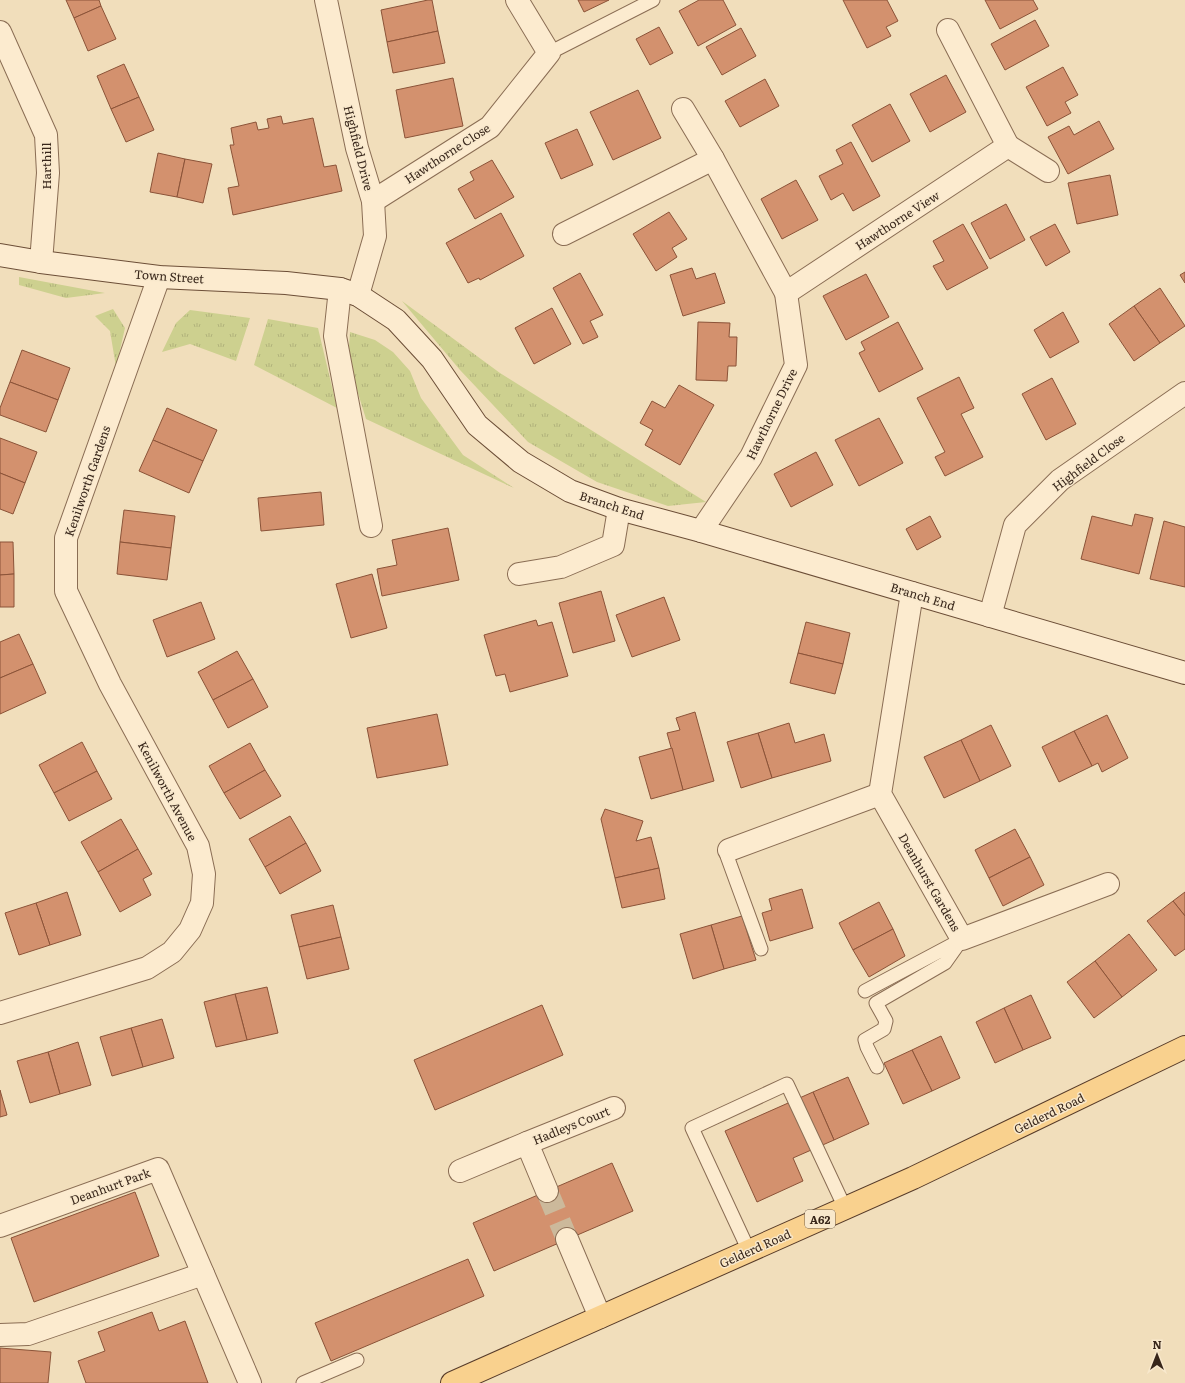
<svg xmlns="http://www.w3.org/2000/svg" width="1185" height="1383" font-family="Literata,serif">
  <defs>
    <pattern id="grass-tufts" width="24" height="20" patternUnits="userSpaceOnUse"><rect width="24" height="20" fill="#cdd08f"/><path d="M3 7l-1-3M5 7V3M7 7l1-3M15 17l-1-3M17 17v-4M19 17l1-3" fill="none" stroke="#b1b27b"/></pattern>
  </defs>
  <rect width="100%" height="100%" fill="#f1debb"/>
  <g fill="url(#grass-tufts)">
    <path d="M 19,277 L 105,293 L 66,298 L 19,285 Z"/>
    <path d="M 402,301 L 500,373 L 706,502 L 668,506 L 597,482 L 528,442 L 460,370 Z"/>
    <path d="M 113,309 L 125,328 L 116,367 L 110,331 L 95,316 Z"/>
    <path d="M 190,310 L 250,318 L 236,361 L 190,344 L 162,352 L 176,323 Z"/>
    <path d="M 268,319 L 318,328 L 337,408 L 254,365 Z"/>
    <path d="M 350,332 L 375,340 L 393,352 L 410,371 L 421,398 L 463,455 L 514,488 L 366,419 L 348,361 Z"/>
  </g>
  <g fill="#d3916e" stroke="#8b5338">
    <path d="M 66,0 L 99,0 L 101,6 L 74,18 Z"/>
    <path d="M 428,0 L 432,0 L 438,31 L 387,42 L 381,10 Z"/>
    <path d="M 578,0 L 609,0 L 584,12 Z"/>
    <path d="M 699,0 L 723,0 L 736,25 L 698,46 L 679,11 Z"/>
    <path d="M 843,0 L 887,0 L 898,21 L 886,27 L 891,36 L 867,48 Z"/>
    <path d="M 985,0 L 1033,0 L 1038,9 L 1000,29 Z"/>
    <path d="M 101,6 L 116,39 L 88,51 L 74,18 Z"/>
    <path d="M 1035,20 L 1049,46 L 1005,70 L 991,44 Z"/>
    <path d="M 659,27 L 673,53 L 650,65 L 636,39 Z"/>
    <path d="M 741,28 L 756,56 L 722,75 L 706,47 Z"/>
    <path d="M 438,31 L 445,63 L 393,73 L 387,42 Z"/>
    <path d="M 124,64 L 139,97 L 111,109 L 97,76 Z"/>
    <path d="M 1063,67 L 1078,95 L 1065,102 L 1071,113 L 1047,126 L 1026,87 Z"/>
    <path d="M 946,75 L 966,112 L 930,132 L 910,94 Z"/>
    <path d="M 453,78 L 463,126 L 405,138 L 396,90 Z"/>
    <path d="M 765,79 L 779,106 L 740,127 L 725,101 Z"/>
    <path d="M 638,90 L 661,138 L 613,160 L 590,112 Z"/>
    <path d="M 139,97 L 154,130 L 126,142 L 111,109 Z"/>
    <path d="M 890,104 L 910,141 L 872,162 L 852,125 Z"/>
    <path d="M 281,116 L 283,124 L 313,118 L 324,167 L 336,165 L 342,191 L 233,215 L 228,188 L 239,186 L 230,145 L 234,145 L 231,128 L 256,122 L 258,130 L 269,128 L 267,119 Z"/>
    <path d="M 1099,121 L 1114,149 L 1068,174 L 1048,137 L 1069,126 L 1074,135 Z"/>
    <path d="M 577,129 L 593,165 L 561,179 L 545,143 Z"/>
    <path d="M 851,142 L 880,196 L 853,211 L 843,193 L 831,200 L 819,176 L 843,164 L 836,150 Z"/>
    <path d="M 158,153 L 185,159 L 177,197 L 150,192 Z"/>
    <path d="M 185,159 L 212,164 L 203,203 L 177,197 Z"/>
    <path d="M 492,160 L 514,197 L 475,219 L 458,189 L 474,180 L 470,172 Z"/>
    <path d="M 1110,175 L 1118,215 L 1077,224 L 1068,183 Z"/>
    <path d="M 796,180 L 818,220 L 782,239 L 761,199 Z"/>
    <path d="M 1006,204 L 1025,240 L 990,259 L 971,223 Z"/>
    <path d="M 669,212 L 687,239 L 672,248 L 677,257 L 656,271 L 633,234 Z"/>
    <path d="M 501,213 L 524,256 L 480,280 L 479,278 L 468,283 L 446,243 Z"/>
    <path d="M 963,224 L 988,268 L 947,290 L 933,266 L 944,261 L 933,241 Z"/>
    <path d="M 1055,224 L 1070,252 L 1046,266 L 1030,237 Z"/>
    <path d="M 692,268 L 696,279 L 715,273 L 725,303 L 683,316 L 670,275 Z"/>
    <path d="M 1185,272 L 1185,283 L 1180,275 Z"/>
    <path d="M 580,273 L 603,315 L 590,321 L 598,337 L 583,344 L 553,288 Z"/>
    <path d="M 866,274 L 889,317 L 846,340 L 823,296 Z"/>
    <path d="M 1160,288 L 1185,326 L 1160,343 L 1134,306 Z"/>
    <path d="M 1134,306 L 1160,343 L 1134,361 L 1109,324 Z"/>
    <path d="M 552,308 L 571,344 L 534,364 L 515,328 Z"/>
    <path d="M 1063,312 L 1079,342 L 1050,358 L 1034,330 Z"/>
    <path d="M 698,322 L 730,323 L 729,337 L 737,337 L 736,366 L 728,366 L 727,381 L 696,380 Z"/>
    <path d="M 898,322 L 923,369 L 879,392 L 859,353 L 865,350 L 861,342 Z"/>
    <path d="M 22,350 L 70,368 L 58,400 L 10,382 Z"/>
    <path d="M 959,377 L 974,408 L 961,414 L 983,457 L 945,476 L 935,457 L 945,452 L 917,398 Z"/>
    <path d="M 1052,378 L 1076,424 L 1046,440 L 1022,394 Z"/>
    <path d="M 10,382 L 58,400 L 46,432 L 0,415 L 0,408 Z"/>
    <path d="M 679,385 L 714,405 L 680,465 L 645,445 L 653,430 L 640,423 L 652,401 L 665,408 Z"/>
    <path d="M 167,408 L 217,430 L 203,461 L 153,440 Z"/>
    <path d="M 879,418 L 903,463 L 859,486 L 835,440 Z"/>
    <path d="M 0,438 L 37,452 L 25,483 L 0,473 Z"/>
    <path d="M 153,440 L 203,461 L 189,493 L 139,471 Z"/>
    <path d="M 816,452 L 833,485 L 791,507 L 774,474 Z"/>
    <path d="M 0,473 L 25,483 L 13,514 L 0,509 Z"/>
    <path d="M 321,492 L 324,525 L 261,531 L 258,498 Z"/>
    <path d="M 124,510 L 175,516 L 171,548 L 120,542 Z"/>
    <path d="M 1135,514 L 1153,518 L 1139,574 L 1081,559 L 1092,516 L 1132,526 Z"/>
    <path d="M 930,516 L 941,537 L 917,550 L 906,529 Z"/>
    <path d="M 1164,521 L 1185,527 L 1185,587 L 1150,579 Z"/>
    <path d="M 448,528 L 459,580 L 382,596 L 377,569 L 397,565 L 392,540 Z"/>
    <path d="M 0,542 L 13,542 L 14,574 L 0,575 Z"/>
    <path d="M 120,542 L 171,548 L 167,580 L 117,574 Z"/>
    <path d="M 14,574 L 14,607 L 0,607 L 0,575 Z"/>
    <path d="M 372,574 L 387,628 L 351,638 L 336,584 Z"/>
    <path d="M 601,591 L 615,641 L 573,653 L 559,603 Z"/>
    <path d="M 664,597 L 680,640 L 632,657 L 616,615 Z"/>
    <path d="M 201,602 L 215,639 L 167,657 L 153,620 Z"/>
    <path d="M 536,620 L 538,626 L 552,622 L 568,676 L 510,692 L 505,674 L 496,676 L 484,635 Z"/>
    <path d="M 806,622 L 850,633 L 843,664 L 798,653 Z"/>
    <path d="M 19,634 L 33,664 L 0,678 L 0,642 Z"/>
    <path d="M 237,651 L 253,679 L 213,700 L 198,672 Z"/>
    <path d="M 798,653 L 843,664 L 835,694 L 790,683 Z"/>
    <path d="M 33,664 L 46,693 L 0,714 L 0,678 Z"/>
    <path d="M 253,679 L 268,707 L 228,728 L 213,700 Z"/>
    <path d="M 695,712 L 714,781 L 683,790 L 667,733 L 680,730 L 676,718 Z"/>
    <path d="M 437,714 L 448,765 L 377,778 L 367,728 Z"/>
    <path d="M 1107,715 L 1128,758 L 1102,772 L 1098,763 L 1092,766 L 1074,731 Z"/>
    <path d="M 789,723 L 795,743 L 824,734 L 831,761 L 772,778 L 758,733 Z"/>
    <path d="M 991,725 L 1011,766 L 980,781 L 961,740 Z"/>
    <path d="M 1074,731 L 1092,766 L 1059,782 L 1042,747 Z"/>
    <path d="M 758,733 L 772,778 L 741,788 L 727,742 Z"/>
    <path d="M 961,740 L 980,781 L 944,798 L 924,757 Z"/>
    <path d="M 82,742 L 97,771 L 54,793 L 39,765 Z"/>
    <path d="M 250,743 L 265,770 L 224,793 L 209,766 Z"/>
    <path d="M 672,748 L 683,790 L 651,799 L 639,757 Z"/>
    <path d="M 265,770 L 281,796 L 240,819 L 224,793 Z"/>
    <path d="M 97,771 L 112,799 L 69,821 L 54,793 Z"/>
    <path d="M 605,809 L 643,821 L 636,841 L 651,837 L 659,868 L 615,878 L 601,819 Z"/>
    <path d="M 290,816 L 306,843 L 265,867 L 249,839 Z"/>
    <path d="M 121,819 L 138,849 L 98,872 L 81,842 Z"/>
    <path d="M 1015,829 L 1030,857 L 989,878 L 975,850 Z"/>
    <path d="M 306,843 L 321,871 L 280,894 L 265,867 Z"/>
    <path d="M 138,849 L 152,874 L 143,879 L 151,895 L 120,912 L 98,872 Z"/>
    <path d="M 1030,857 L 1044,885 L 1003,906 L 989,878 Z"/>
    <path d="M 659,868 L 665,899 L 622,908 L 615,878 Z"/>
    <path d="M 802,889 L 813,928 L 770,941 L 762,913 L 772,910 L 769,899 Z"/>
    <path d="M 67,892 L 81,935 L 50,945 L 36,903 Z"/>
    <path d="M 1185,892 L 1185,916 L 1173,901 Z"/>
    <path d="M 1173,901 L 1185,916 L 1185,949 L 1175,956 L 1147,921 Z"/>
    <path d="M 879,902 L 893,929 L 853,950 L 839,923 Z"/>
    <path d="M 36,903 L 50,945 L 19,955 L 5,913 Z"/>
    <path d="M 333,905 L 341,937 L 299,947 L 291,915 Z"/>
    <path d="M 742,916 L 756,960 L 724,969 L 711,925 Z"/>
    <path d="M 711,925 L 724,969 L 693,979 L 680,934 Z"/>
    <path d="M 893,929 L 905,956 L 869,977 L 853,950 Z"/>
    <path d="M 1129,934 L 1157,970 L 1122,997 L 1095,961 Z"/>
    <path d="M 341,937 L 349,969 L 307,979 L 299,947 Z"/>
    <path d="M 1095,961 L 1122,997 L 1094,1018 L 1067,982 Z"/>
    <path d="M 267,987 L 278,1033 L 247,1040 L 235,994 Z"/>
    <path d="M 235,994 L 247,1040 L 216,1047 L 204,1002 Z"/>
    <path d="M 1031,995 L 1051,1038 L 1023,1050 L 1004,1008 Z"/>
    <path d="M 542,1005 L 563,1055 L 435,1110 L 414,1060 Z"/>
    <path d="M 1004,1008 L 1023,1050 L 995,1063 L 976,1022 Z"/>
    <path d="M 162,1019 L 174,1058 L 143,1067 L 131,1028 Z"/>
    <path d="M 131,1028 L 143,1067 L 112,1076 L 100,1037 Z"/>
    <path d="M 941,1036 L 960,1078 L 932,1091 L 912,1050 Z"/>
    <path d="M 78,1042 L 91,1085 L 60,1094 L 48,1052 Z"/>
    <path d="M 912,1050 L 932,1091 L 903,1104 L 884,1063 Z"/>
    <path d="M 48,1052 L 60,1094 L 30,1103 L 17,1061 Z"/>
    <path d="M 848,1077 L 869,1124 L 834,1140 L 813,1092 Z"/>
    <path d="M 0,1090 L 7,1115 L 0,1117 Z"/>
    <path d="M 813,1092 L 834,1140 L 793,1158 L 803,1181 L 757,1202 L 725,1131 Z"/>
    <path d="M 612,1163 L 633,1211 L 494,1271 L 473,1223 Z"/>
    <path d="M 135,1192 L 159,1256 L 34,1302 L 11,1238 Z"/>
    <path d="M 468,1259 L 484,1296 L 331,1361 L 315,1323 Z"/>
    <path d="M 152,1312 L 159,1331 L 185,1321 L 208,1383 L 86,1383 L 78,1361 L 105,1351 L 98,1332 Z"/>
    <path d="M 0,1348 L 51,1352 L 48,1383 L 0,1383 Z"/>
  </g>
  <g fill="none" stroke-linecap="round" stroke-linejoin="round">
    <path stroke="#ccb99b" stroke-width="22" stroke-dasharray="22 11" stroke-linecap="butt" d="M 547,1191 L 567,1239"/>
    <defs>
      <g id="lane">
        <path d="M 549,53 L 653,0"/>
        <path d="M 729,850 L 727,856 L 761,949"/>
        <path d="M 865,991 L 959,941"/>
        <path d="M 877,1067 L 867,1047 L 865,1040 L 884,1029 L 886,1021 L 876,1003 L 945,963 L 962,939"/>
        <path d="M 749,1251 L 692,1128 L 787,1084 L 845,1208"/>
        <path d="M 303,1383 L 357,1360"/>
      </g>
      <g id="street">
        <path d="M 326,0 L 357,148 L 373,201 L 375,236 L 358,295"/>
        <path d="M 0,32 L 46,135 L 48,173 L 41,262"/>
        <path d="M 683,109 L 713,159 L 786,293 L 796,365 L 751,457 L 701,531"/>
        <path d="M 1008,146 L 1048,171"/>
        <path d="M 373,201 L 490,127 L 549,53 L 517,0"/>
        <path d="M 564,234 L 713,159"/>
        <path d="M 340,289 L 335,336 L 371,526"/>
        <path d="M 786,293 L 1008,146 L 948,30"/>
        <path d="M 519,574 L 561,567 L 613,545 L 619,509"/>
        <path d="M 912,593 L 880,794 L 962,939 L 1108,884"/>
        <path d="M 990,616 L 1015,525 L 1060,480 L 1185,393"/>
        <path d="M 729,850 L 880,794"/>
        <path d="M 0,1013 L 147,968 L 172,952 L 190,930 L 202,903 L 204,874 L 198,846 L 110,684 L 66,591 L 66,538 L 159,277"/>
        <path d="M 460,1171 L 527,1143"/>
        <path d="M 547,1191 L 527,1143 L 614,1108"/>
        <path d="M 0,1226 L 158,1169 L 250,1383"/>
        <path d="M 567,1239 L 600,1317"/>
        <path d="M 0,1335 L 28,1334 L 203,1274"/>
      </g>
      <path id="secondary" d="M 0,255 L 41,262 L 159,277 L 286,283 L 340,289 L 358,295 L 396,320 L 432,359 L 477,425 L 521,462 L 570,491 L 619,509 L 701,531 L 1185,673"/>
      <path id="primary" d="M 452,1383 L 913,1178 L 1185,1047"/>
    </defs>
    <use href="#lane" stroke="#8a6d54" stroke-width="15"/>
    <use href="#street" stroke="#8a6d54" stroke-width="24"/>
    <use href="#secondary" stroke="#6c4e37" stroke-width="24"/>
    <use href="#primary" stroke="#573b29" stroke-width="24"/>
    <use href="#lane" stroke="#fcebcf" stroke-width="13"/>
    <use href="#street" stroke="#fcebcf" stroke-width="22"/>
    <use href="#secondary" stroke="#fcebcf" stroke-width="22"/>
    <use href="#primary" stroke="#f9d18e" stroke-width="22"/>
  </g>
  <g text-anchor="middle" dominant-baseline="central" stroke-width="3" stroke-linejoin="round" paint-order="stroke">
    <rect fill="#f8e8cc" stroke="#72604f" stroke-width="1" x="805" y="1210" width="30" height="18" rx="3"/>
    <g font-size="11" font-weight="bold" fill="#38261a">
      <text x="820" y="1219">A62</text>
    </g>
    <g font-size="12" fill="#38261a" stroke="#f8e8cc">
      <text transform="translate(359 148) rotate(76)">Highfield Drive</text>
      <text transform="translate(447 153) rotate(-33)">Hawthorne Close</text>
      <text transform="translate(46 166) rotate(-90)">Harthill</text>
      <text transform="translate(897 220) rotate(-33)">Hawthorne View</text>
      <text transform="translate(169 276) rotate(4)">Town Street</text>
      <text transform="translate(771 414) rotate(-64)">Hawthorne Drive</text>
      <text transform="translate(1088 462) rotate(-37)">Highfield Close</text>
      <text transform="translate(87 481) rotate(-71)">Kenilworth Gardens</text>
      <text transform="translate(612 505) rotate(18)">Branch End</text>
      <text transform="translate(923 596) rotate(17)">Branch End</text>
      <text transform="translate(168 791) rotate(62)">Kenilworth Avenue</text>
      <text transform="translate(930 882) rotate(60)">Deanhurst Gardens</text>
      <text transform="translate(1049 1113) rotate(-26)">Gelderd Road</text>
      <text transform="translate(571 1125) rotate(-22)">Hadleys Court</text>
      <text transform="translate(110 1186) rotate(-20)">Deanhurt Park</text>
      <text transform="translate(755 1248) rotate(-24)">Gelderd Road</text>
    </g>
  </g>
  <g transform="translate(1157 1355)" stroke="#f8e8cc" stroke-width="3" paint-order="stroke">
  <path d="M0-3L7 15L0 10L-7 15Z" fill="#38261a"/>
  <text y="-6" font-size="11" font-weight="bold" text-anchor="middle" fill="#38261a">N</text>
  </g>
</svg>
